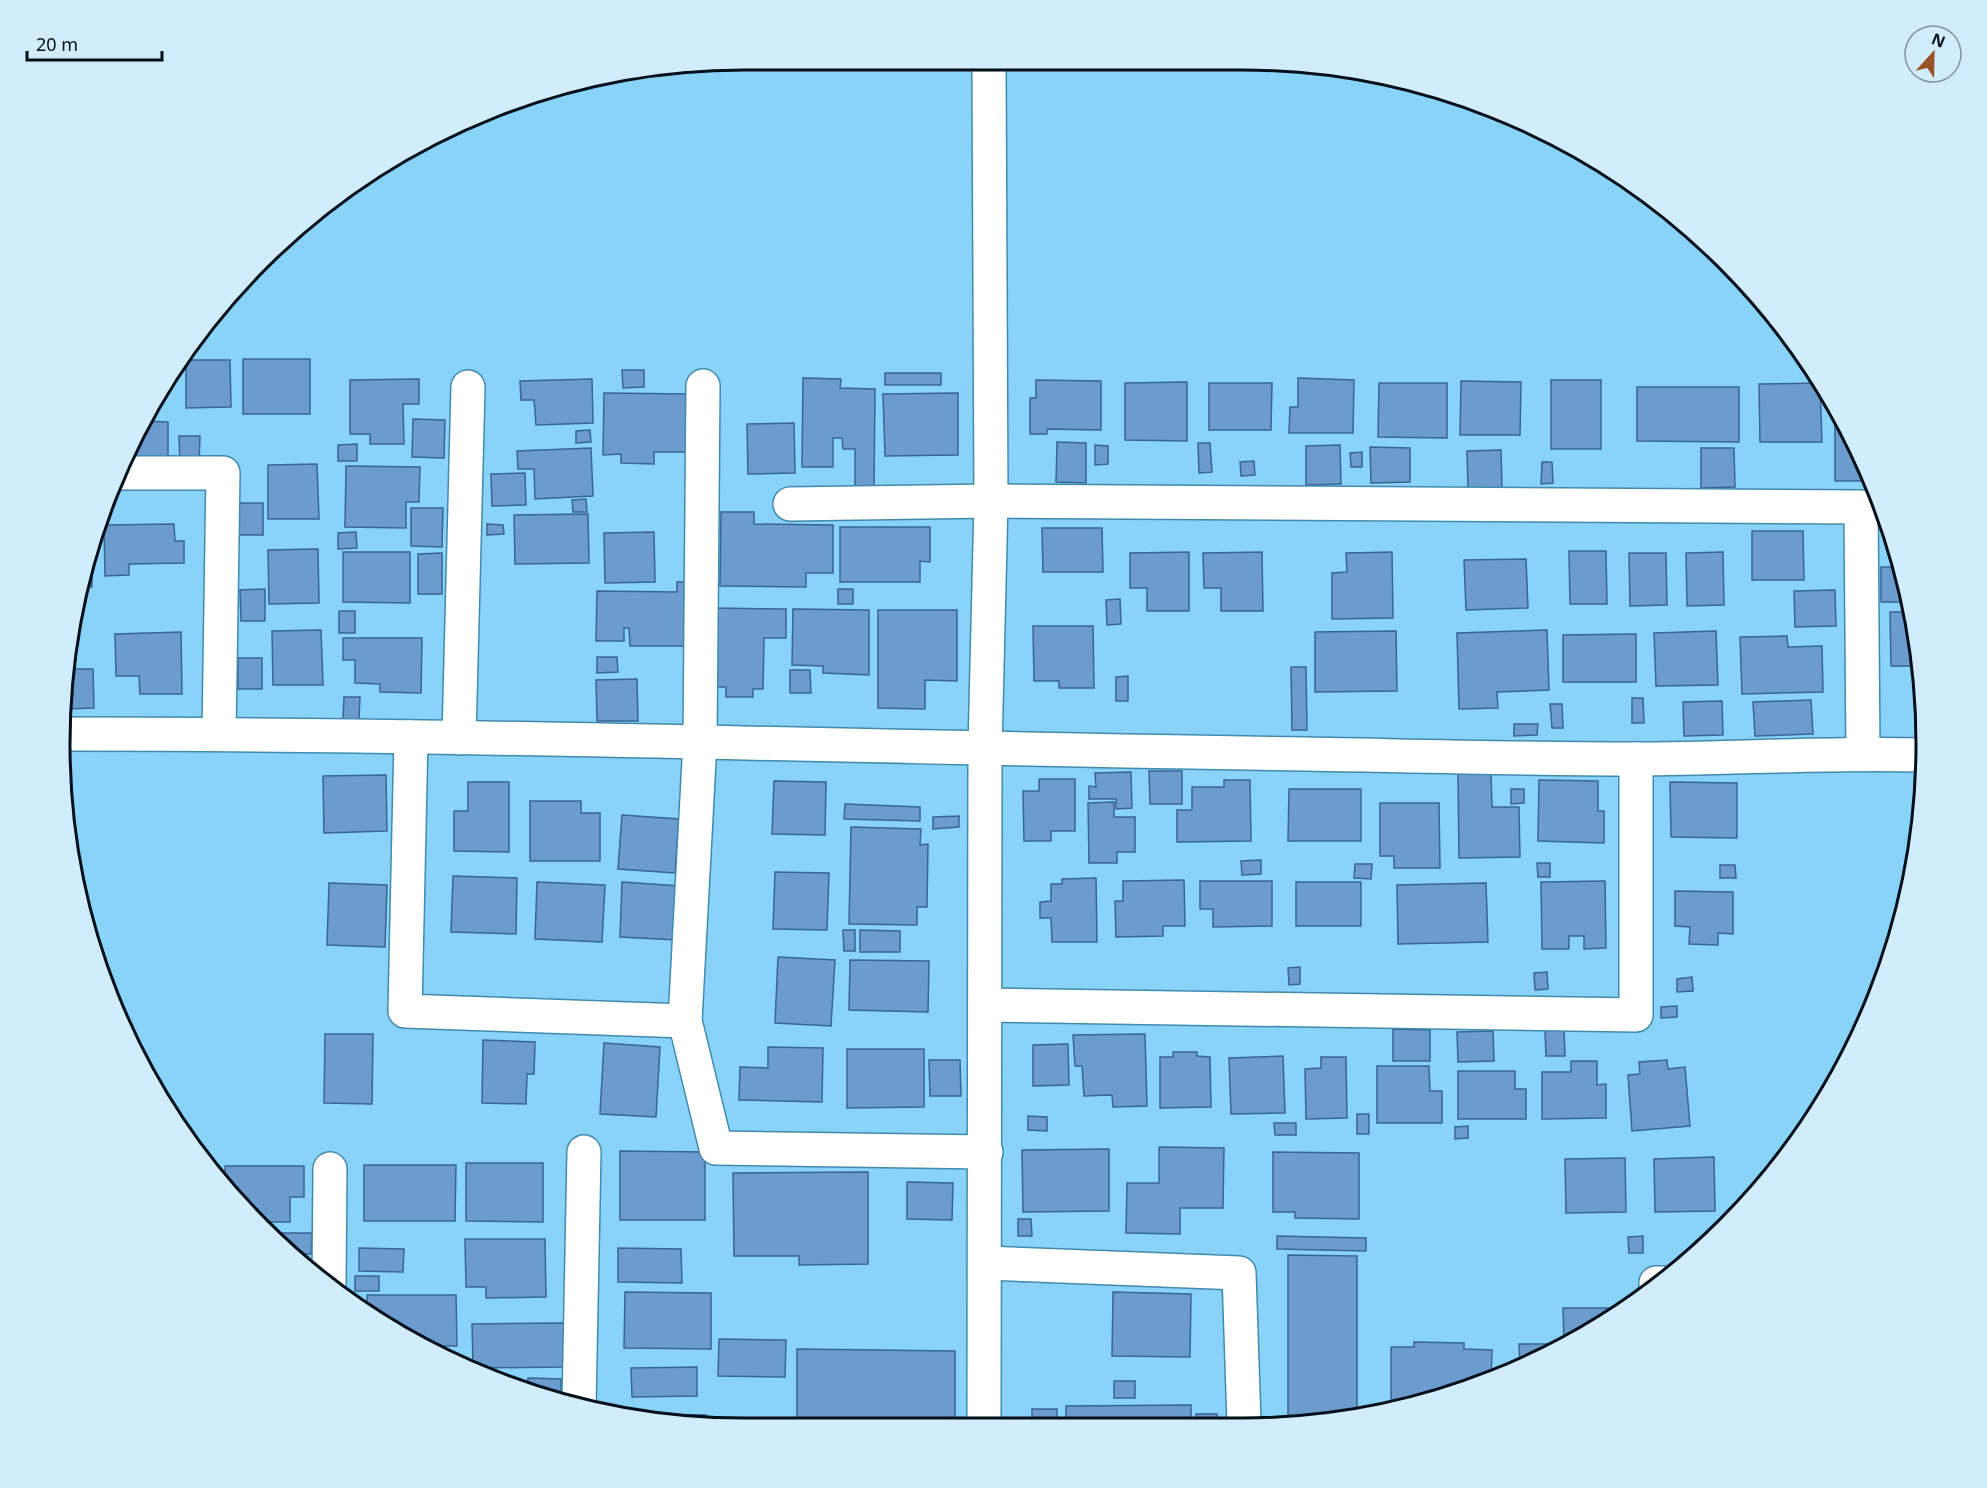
<svg xmlns="http://www.w3.org/2000/svg" width="1987" height="1488" font-family="'Noto Sans',sans-serif">
  <rect width="100%" height="100%" fill="#89d3f8"/>
  <g fill="#6c9bcd" stroke="#386594" stroke-width="1.5">
    <rect x="243" y="359" width="67" height="55"/>
    <path d="M 186,360 L 230,360 L 231,407 L 186,408 Z"/>
    <path d="M 622,370 L 644,370 L 644,387 L 623,388 Z"/>
    <rect x="885" y="373" width="56" height="12"/>
    <path d="M 803,378 L 841,379 L 840,388 L 875,389 L 874,491 L 855,491 L 855,449 L 843,449 L 842,438 L 833,438 L 833,467 L 802,467 Z"/>
    <path d="M 1298,378 L 1354,380 L 1353,433 L 1289,433 L 1290,407 L 1298,407 Z"/>
    <path d="M 419,379 L 419,404 L 403,404 L 404,444 L 370,444 L 370,434 L 350,434 L 350,380 Z"/>
    <path d="M 592,379 L 593,423 L 536,425 L 534,400 L 521,400 L 520,381 Z"/>
    <path d="M 1036,380 L 1101,381 L 1101,430 L 1047,429 L 1047,434 L 1030,434 L 1030,398 L 1036,398 Z"/>
    <rect x="1551" y="380" width="50" height="69"/>
    <path d="M 1461,381 L 1521,382 L 1520,435 L 1460,435 Z"/>
    <path d="M 1187,382 L 1187,441 L 1125,440 L 1125,383 Z"/>
    <path d="M 1209,383 L 1272,383 L 1271,430 L 1209,430 Z"/>
    <path d="M 1379,383 L 1447,383 L 1447,438 L 1378,437 Z"/>
    <path d="M 1820,383 L 1822,442 L 1760,442 L 1759,384 Z"/>
    <path d="M 1637,387 L 1739,387 L 1739,442 L 1637,441 Z"/>
    <path d="M 604,393 L 690,394 L 690,452 L 654,452 L 654,464 L 621,463 L 621,454 L 603,455 Z"/>
    <path d="M 958,393 L 958,455 L 885,456 L 883,394 Z"/>
    <path d="M 1840,414 L 1857,442 L 1871,481 L 1835,481 L 1835,415 Z"/>
    <path d="M 413,419 L 445,420 L 444,458 L 412,457 Z"/>
    <path d="M 144,421 L 168,422 L 168,461 L 133,461 L 133,437 Z"/>
    <path d="M 794,423 L 795,473 L 748,474 L 747,424 Z"/>
    <path d="M 590,430 L 591,442 L 576,443 L 576,431 Z"/>
    <path d="M 179,436 L 200,436 L 199,467 L 180,467 Z"/>
    <path d="M 1057,442 L 1086,443 L 1086,483 L 1056,482 Z"/>
    <path d="M 1198,443 L 1210,443 L 1212,472 L 1199,473 Z"/>
    <path d="M 357,444 L 357,461 L 338,461 L 338,445 Z"/>
    <path d="M 1095,445 L 1108,446 L 1108,464 L 1095,465 Z"/>
    <path d="M 1340,445 L 1341,484 L 1306,485 L 1306,446 Z"/>
    <path d="M 1370,447 L 1410,448 L 1410,482 L 1371,483 Z"/>
    <path d="M 591,448 L 593,496 L 535,499 L 534,469 L 518,469 L 517,451 Z"/>
    <path d="M 1701,448 L 1734,448 L 1735,487 L 1701,488 Z"/>
    <path d="M 1501,450 L 1502,488 L 1468,489 L 1467,451 Z"/>
    <path d="M 1362,452 L 1362,467 L 1351,467 L 1350,453 Z"/>
    <path d="M 1254,461 L 1255,475 L 1241,476 L 1240,462 Z"/>
    <path d="M 1542,462 L 1552,462 L 1553,483 L 1541,484 Z"/>
    <path d="M 317,464 L 319,519 L 268,519 L 268,465 Z"/>
    <path d="M 346,466 L 420,467 L 419,502 L 406,502 L 406,528 L 345,527 Z"/>
    <path d="M 525,473 L 526,505 L 492,506 L 491,474 Z"/>
    <path d="M 586,499 L 587,512 L 573,512 L 572,500 Z"/>
    <rect x="239" y="503" width="24" height="32"/>
    <path d="M 411,508 L 443,508 L 442,547 L 411,546 Z"/>
    <path d="M 721,512 L 754,512 L 754,524 L 833,525 L 833,573 L 806,573 L 806,587 L 720,586 Z"/>
    <path d="M 588,514 L 589,563 L 515,564 L 514,515 Z"/>
    <path d="M 174,524 L 175,541 L 184,541 L 184,563 L 129,564 L 129,575 L 105,576 L 104,525 Z"/>
    <path d="M 487,524 L 503,525 L 504,534 L 487,535 Z"/>
    <path d="M 840,527 L 930,527 L 930,562 L 920,561 L 920,582 L 840,582 Z"/>
    <path d="M 1042,528 L 1102,528 L 1103,572 L 1043,572 Z"/>
    <path d="M 1752,531 L 1803,531 L 1804,580 L 1752,580 Z"/>
    <path d="M 356,532 L 357,548 L 338,549 L 338,533 Z"/>
    <path d="M 654,532 L 655,582 L 605,583 L 604,533 Z"/>
    <path d="M 318,549 L 319,603 L 269,604 L 268,550 Z"/>
    <path d="M 1569,551 L 1606,551 L 1607,604 L 1570,604 Z"/>
    <path d="M 343,552 L 410,552 L 410,603 L 343,602 Z"/>
    <path d="M 1189,552 L 1189,611 L 1147,611 L 1147,588 L 1130,588 L 1130,553 Z"/>
    <path d="M 1262,552 L 1263,611 L 1221,611 L 1221,588 L 1204,588 L 1203,553 Z"/>
    <path d="M 1392,552 L 1393,618 L 1332,619 L 1332,573 L 1347,572 L 1346,553 Z"/>
    <path d="M 1723,552 L 1724,605 L 1687,606 L 1686,553 Z"/>
    <path d="M 442,553 L 442,594 L 418,594 L 418,554 Z"/>
    <path d="M 1629,553 L 1666,553 L 1667,605 L 1630,606 Z"/>
    <path d="M 92,556 L 92,587 L 81,587 Z"/>
    <path d="M 1526,559 L 1528,608 L 1466,610 L 1464,560 Z"/>
    <path d="M 1881,567 L 1904,567 L 1910,602 L 1881,602 Z"/>
    <path d="M 677,582 L 691,582 L 691,646 L 630,646 L 629,628 L 624,628 L 624,641 L 596,641 L 597,591 L 677,592 Z"/>
    <path d="M 265,589 L 265,621 L 241,621 L 240,590 Z"/>
    <rect x="838" y="589" width="15" height="15"/>
    <path d="M 1835,590 L 1836,626 L 1795,627 L 1794,591 Z"/>
    <path d="M 1120,599 L 1121,624 L 1107,625 L 1106,600 Z"/>
    <path d="M 714,608 L 786,609 L 786,638 L 764,638 L 763,689 L 753,689 L 753,697 L 726,697 L 726,687 L 714,687 Z"/>
    <path d="M 793,609 L 869,610 L 869,675 L 823,673 L 823,666 L 792,665 Z"/>
    <path d="M 878,610 L 957,610 L 957,681 L 925,680 L 925,709 L 878,708 Z"/>
    <rect x="339" y="611" width="16" height="22"/>
    <path d="M 1890,612 L 1911,612 L 1920,666 L 1891,666 Z"/>
    <path d="M 1033,626 L 1093,626 L 1094,688 L 1059,688 L 1059,681 L 1034,681 Z"/>
    <path d="M 321,630 L 323,685 L 273,685 L 272,631 Z"/>
    <path d="M 1547,630 L 1549,690 L 1497,692 L 1498,708 L 1459,709 L 1457,633 Z"/>
    <path d="M 1396,631 L 1397,691 L 1315,692 L 1315,632 Z"/>
    <path d="M 1716,631 L 1718,685 L 1656,686 L 1654,633 Z"/>
    <path d="M 181,632 L 182,694 L 140,694 L 139,676 L 116,676 L 115,634 Z"/>
    <path d="M 1636,634 L 1636,682 L 1563,682 L 1563,635 Z"/>
    <path d="M 1787,636 L 1788,647 L 1822,646 L 1823,692 L 1742,694 L 1740,637 Z"/>
    <path d="M 343,638 L 422,638 L 421,693 L 380,692 L 380,684 L 355,683 L 355,660 L 343,660 Z"/>
    <path d="M 597,657 L 617,657 L 618,672 L 597,673 Z"/>
    <rect x="238" y="658" width="24" height="31"/>
    <path d="M 1291,667 L 1306,667 L 1307,730 L 1292,730 Z"/>
    <path d="M 69,669 L 93,669 L 94,708 L 67,709 Z"/>
    <path d="M 790,670 L 810,670 L 811,693 L 790,693 Z"/>
    <path d="M 1128,676 L 1128,701 L 1116,701 L 1116,677 Z"/>
    <path d="M 637,679 L 638,721 L 597,721 L 596,680 Z"/>
    <path d="M 344,697 L 360,697 L 359,719 L 343,719 Z"/>
    <path d="M 1632,698 L 1643,698 L 1644,723 L 1632,723 Z"/>
    <path d="M 1811,700 L 1813,734 L 1755,736 L 1753,702 Z"/>
    <path d="M 1722,701 L 1723,735 L 1684,736 L 1683,702 Z"/>
    <path d="M 1550,704 L 1562,704 L 1563,728 L 1552,728 Z"/>
    <path d="M 1514,724 L 1538,724 L 1537,735 L 1514,736 Z"/>
    <path d="M 1149,771 L 1182,771 L 1182,804 L 1150,804 Z"/>
    <path d="M 1131,772 L 1132,808 L 1116,809 L 1116,799 L 1089,799 L 1089,786 L 1096,787 L 1095,773 Z"/>
    <path d="M 1458,773 L 1491,773 L 1492,807 L 1519,807 L 1520,857 L 1459,858 Z"/>
    <path d="M 386,775 L 387,831 L 324,833 L 323,776 Z"/>
    <path d="M 1039,779 L 1075,779 L 1075,831 L 1051,831 L 1051,841 L 1024,841 L 1023,791 L 1039,791 Z"/>
    <path d="M 1224,780 L 1250,780 L 1251,841 L 1177,842 L 1177,810 L 1192,810 L 1192,787 L 1224,787 Z"/>
    <path d="M 1539,780 L 1598,781 L 1598,811 L 1604,811 L 1604,843 L 1538,841 Z"/>
    <path d="M 774,781 L 826,782 L 825,835 L 772,834 Z"/>
    <path d="M 468,782 L 509,782 L 509,852 L 454,851 L 454,811 L 468,811 Z"/>
    <path d="M 1670,782 L 1737,783 L 1737,838 L 1671,837 Z"/>
    <path d="M 1289,789 L 1361,789 L 1361,841 L 1288,841 Z"/>
    <path d="M 1511,789 L 1524,789 L 1524,803 L 1511,804 Z"/>
    <path d="M 530,801 L 581,801 L 581,813 L 600,813 L 600,861 L 530,861 Z"/>
    <path d="M 1114,802 L 1114,817 L 1135,817 L 1135,852 L 1117,852 L 1117,863 L 1089,863 L 1088,803 Z"/>
    <path d="M 1380,803 L 1439,803 L 1440,868 L 1394,868 L 1394,856 L 1380,856 Z"/>
    <path d="M 845,804 L 920,807 L 920,821 L 844,819 Z"/>
    <path d="M 622,815 L 679,819 L 675,873 L 618,869 Z"/>
    <path d="M 959,816 L 959,827 L 933,829 L 933,817 Z"/>
    <path d="M 851,827 L 921,829 L 920,845 L 928,844 L 927,907 L 917,907 L 917,925 L 849,924 Z"/>
    <path d="M 1261,860 L 1261,874 L 1242,875 L 1241,861 Z"/>
    <path d="M 1537,863 L 1550,863 L 1550,877 L 1538,877 Z"/>
    <path d="M 1355,864 L 1372,864 L 1371,879 L 1354,878 Z"/>
    <path d="M 1720,865 L 1735,865 L 1736,878 L 1720,878 Z"/>
    <path d="M 775,872 L 829,873 L 827,930 L 773,929 Z"/>
    <path d="M 453,876 L 517,878 L 516,934 L 451,932 Z"/>
    <path d="M 1096,878 L 1097,942 L 1052,942 L 1051,918 L 1040,918 L 1040,902 L 1051,901 L 1051,884 L 1062,884 L 1062,879 Z"/>
    <path d="M 1184,880 L 1185,926 L 1163,926 L 1163,936 L 1116,937 L 1115,901 L 1123,901 L 1123,881 Z"/>
    <path d="M 1200,881 L 1272,881 L 1272,926 L 1213,927 L 1213,909 L 1200,909 Z"/>
    <path d="M 1605,881 L 1606,948 L 1584,949 L 1584,936 L 1569,936 L 1569,949 L 1542,949 L 1541,882 Z"/>
    <path d="M 537,882 L 605,885 L 602,942 L 535,939 Z"/>
    <path d="M 622,882 L 680,886 L 677,940 L 620,937 Z"/>
    <rect x="1296" y="882" width="65" height="44"/>
    <path d="M 329,883 L 387,885 L 385,947 L 327,945 Z"/>
    <path d="M 1486,883 L 1488,942 L 1398,944 L 1397,885 Z"/>
    <path d="M 1675,891 L 1733,892 L 1733,934 L 1718,933 L 1718,945 L 1689,944 L 1690,927 L 1675,926 Z"/>
    <path d="M 843,930 L 855,930 L 855,951 L 844,951 Z"/>
    <path d="M 860,930 L 900,931 L 900,952 L 860,952 Z"/>
    <path d="M 778,957 L 835,960 L 831,1026 L 775,1023 Z"/>
    <path d="M 850,960 L 929,961 L 928,1012 L 849,1010 Z"/>
    <path d="M 1300,967 L 1300,984 L 1289,985 L 1288,968 Z"/>
    <path d="M 1547,972 L 1548,989 L 1535,990 L 1534,973 Z"/>
    <path d="M 1692,977 L 1693,991 L 1677,992 L 1677,979 Z"/>
    <path d="M 1677,1006 L 1677,1017 L 1661,1018 L 1661,1007 Z"/>
    <path d="M 1393,1029 L 1430,1030 L 1430,1061 L 1393,1061 Z"/>
    <path d="M 1545,1030 L 1564,1030 L 1565,1056 L 1546,1056 Z"/>
    <path d="M 1493,1031 L 1494,1061 L 1458,1062 L 1457,1032 Z"/>
    <path d="M 325,1034 L 373,1034 L 372,1104 L 324,1103 Z"/>
    <path d="M 1145,1034 L 1147,1106 L 1113,1107 L 1112,1095 L 1084,1096 L 1082,1066 L 1075,1066 L 1073,1035 Z"/>
    <path d="M 483,1040 L 535,1042 L 534,1074 L 527,1074 L 526,1104 L 482,1103 Z"/>
    <path d="M 604,1043 L 660,1047 L 656,1117 L 600,1114 Z"/>
    <path d="M 1068,1044 L 1069,1085 L 1033,1086 L 1033,1045 Z"/>
    <path d="M 768,1047 L 823,1048 L 822,1102 L 739,1100 L 740,1067 L 768,1068 Z"/>
    <path d="M 847,1049 L 924,1049 L 924,1107 L 847,1108 Z"/>
    <path d="M 1173,1052 L 1197,1052 L 1197,1056 L 1210,1057 L 1211,1107 L 1160,1108 L 1160,1057 L 1173,1057 Z"/>
    <path d="M 1283,1056 L 1285,1113 L 1231,1114 L 1229,1058 Z"/>
    <path d="M 1321,1057 L 1346,1057 L 1347,1118 L 1306,1119 L 1305,1069 L 1321,1068 Z"/>
    <path d="M 929,1060 L 960,1060 L 961,1096 L 930,1096 Z"/>
    <path d="M 1667,1060 L 1668,1069 L 1685,1067 L 1690,1126 L 1632,1131 L 1628,1075 L 1640,1074 L 1639,1062 Z"/>
    <path d="M 1571,1061 L 1597,1061 L 1597,1085 L 1606,1084 L 1606,1118 L 1542,1119 L 1542,1072 L 1571,1072 Z"/>
    <path d="M 1377,1066 L 1429,1066 L 1430,1091 L 1442,1091 L 1442,1123 L 1377,1123 Z"/>
    <path d="M 1458,1071 L 1515,1071 L 1515,1089 L 1526,1089 L 1526,1119 L 1458,1119 Z"/>
    <rect x="1357" y="1114" width="12" height="20"/>
    <path d="M 1028,1116 L 1047,1117 L 1047,1131 L 1028,1130 Z"/>
    <path d="M 1274,1123 L 1296,1123 L 1296,1135 L 1275,1135 Z"/>
    <path d="M 1468,1126 L 1468,1138 L 1455,1139 L 1455,1127 Z"/>
    <path d="M 1159,1147 L 1224,1148 L 1223,1208 L 1180,1208 L 1180,1234 L 1126,1233 L 1127,1183 L 1159,1183 Z"/>
    <path d="M 1109,1149 L 1109,1211 L 1023,1212 L 1022,1150 Z"/>
    <path d="M 620,1151 L 705,1152 L 705,1220 L 620,1220 Z"/>
    <path d="M 1273,1152 L 1359,1153 L 1359,1219 L 1295,1218 L 1295,1212 L 1273,1212 Z"/>
    <path d="M 1714,1157 L 1715,1211 L 1655,1212 L 1654,1159 Z"/>
    <path d="M 1625,1158 L 1626,1212 L 1566,1213 L 1565,1159 Z"/>
    <path d="M 466,1163 L 543,1163 L 543,1222 L 466,1221 Z"/>
    <path d="M 364,1165 L 456,1165 L 455,1221 L 364,1221 Z"/>
    <path d="M 225,1166 L 304,1166 L 304,1197 L 290,1197 L 290,1222 L 259,1222 L 225,1186 Z"/>
    <path d="M 868,1172 L 868,1264 L 799,1265 L 799,1256 L 734,1256 L 733,1173 Z"/>
    <path d="M 907,1182 L 953,1183 L 952,1220 L 907,1219 Z"/>
    <path d="M 1018,1219 L 1031,1219 L 1032,1236 L 1018,1236 Z"/>
    <path d="M 271,1233 L 312,1233 L 311,1254 L 289,1254 Z"/>
    <path d="M 1277,1236 L 1366,1238 L 1366,1251 L 1277,1249 Z"/>
    <path d="M 1643,1236 L 1643,1253 L 1629,1253 L 1628,1237 Z"/>
    <path d="M 465,1239 L 545,1239 L 546,1297 L 486,1298 L 486,1287 L 466,1287 Z"/>
    <path d="M 359,1248 L 404,1249 L 403,1272 L 359,1271 Z"/>
    <path d="M 618,1248 L 681,1249 L 682,1283 L 618,1282 Z"/>
    <path d="M 1288,1255 L 1357,1256 L 1357,1415 L 1349,1418 L 1288,1418 Z"/>
    <rect x="355" y="1276" width="24" height="15"/>
    <path d="M 625,1292 L 711,1293 L 711,1349 L 624,1348 Z"/>
    <path d="M 1113,1292 L 1191,1294 L 1190,1357 L 1112,1356 Z"/>
    <path d="M 367,1295 L 456,1295 L 457,1346 L 425,1346 L 402,1337 L 367,1311 Z"/>
    <path d="M 1563,1308 L 1613,1308 L 1613,1313 L 1564,1342 Z"/>
    <path d="M 564,1323 L 564,1367 L 477,1368 L 473,1366 L 472,1324 Z"/>
    <path d="M 719,1339 L 786,1340 L 785,1377 L 718,1376 Z"/>
    <path d="M 1414,1342 L 1464,1343 L 1464,1349 L 1492,1350 L 1491,1380 L 1391,1407 L 1391,1347 L 1414,1347 Z"/>
    <path d="M 1519,1344 L 1551,1344 L 1551,1349 L 1520,1367 Z"/>
    <path d="M 797,1349 L 955,1351 L 955,1421 L 889,1420 L 889,1425 L 797,1426 Z"/>
    <path d="M 697,1367 L 697,1396 L 632,1397 L 631,1368 Z"/>
    <path d="M 528,1378 L 561,1379 L 561,1402 L 527,1388 Z"/>
    <rect x="1114" y="1381" width="21" height="17"/>
    <path d="M 1191,1405 L 1191,1423 L 1066,1424 L 1066,1406 Z"/>
    <path d="M 1032,1409 L 1057,1409 L 1057,1422 L 1032,1423 Z"/>
    <path d="M 605,1410 L 629,1410 L 629,1415 L 605,1411 Z"/>
    <path d="M 639,1414 L 706,1415 L 706,1426 L 639,1417 Z"/>
    <path d="M 1196,1414 L 1217,1414 L 1217,1423 L 1197,1423 Z"/>
  </g>
  <g fill="none" stroke-linecap="round" stroke-linejoin="round">
    <defs>
      <g id="minor">
        <path d="M 120,473 L 223,473 L 219,734"/>
        <path d="M 790,504 L 991,501 L 1861,507 L 1863,753"/>
        <path d="M 65,734 C 479,734 893,748 1307,754 C 1416,756 1525,759 1634,759 C 1731,759 1827,752 1924,755"/>
        <path d="M 411,737 L 405,1011 L 685,1021 L 700,742 L 703,386"/>
        <path d="M 459,738 L 468,387"/>
        <path d="M 986,1005 L 1636,1015 L 1636,759"/>
        <path d="M 685,1021 L 716,1148 L 986,1152"/>
        <path d="M 985,1263 L 1239,1273 L 1244,1423"/>
        <path d="M 329,1284 L 330,1169"/>
        <path d="M 1656,1289 L 1656,1283 L 1663,1283"/>
        <path d="M 579,1407 L 584,1152"/>
        <path d="M 984,1425 L 985,749 L 991,501 L 989,61"/>
      </g>
    </defs>
    <use href="#minor" stroke="#408bad" stroke-width="36"/>
    <use href="#minor" stroke="#fff" stroke-width="33"/>
  </g>
  <path d="M0 0H1987V1488H0ZM744 70H1242A674 674 0 0 1 1916 744V744A674 674 0 0 1 1242 1418H744A674 674 0 0 1 70 744V744A674 674 0 0 1 744 70Z" fill="#d1edfd" fill-rule="evenodd"/>
  <path fill="none" stroke="#00101a" stroke-width="3" d="M744 70H1242A674 674 0 0 1 1916 744V744A674 674 0 0 1 1242 1418H744A674 674 0 0 1 70 744V744A674 674 0 0 1 744 70Z"/>
  <g transform="translate(1933 54) rotate(22)"><circle r="28" fill="#d1edfd" stroke="#7d95a2" stroke-width="1.5"/>
  <path d="M0-4.5L10 22L0 15L-10 22Z" fill="#975225"/>
  <text y="-9" font-size="16" font-weight="bold" text-anchor="middle" fill="#00101a">N</text>
  </g>
  <path d="M27 51v9h135v-9" fill="none" stroke="#00101a" stroke-width="3"/>
  <text x="36" y="51" font-size="18" fill="#00101a" stroke="#d1edfd" stroke-width="4.5" paint-order="stroke">20 m</text>
</svg>
